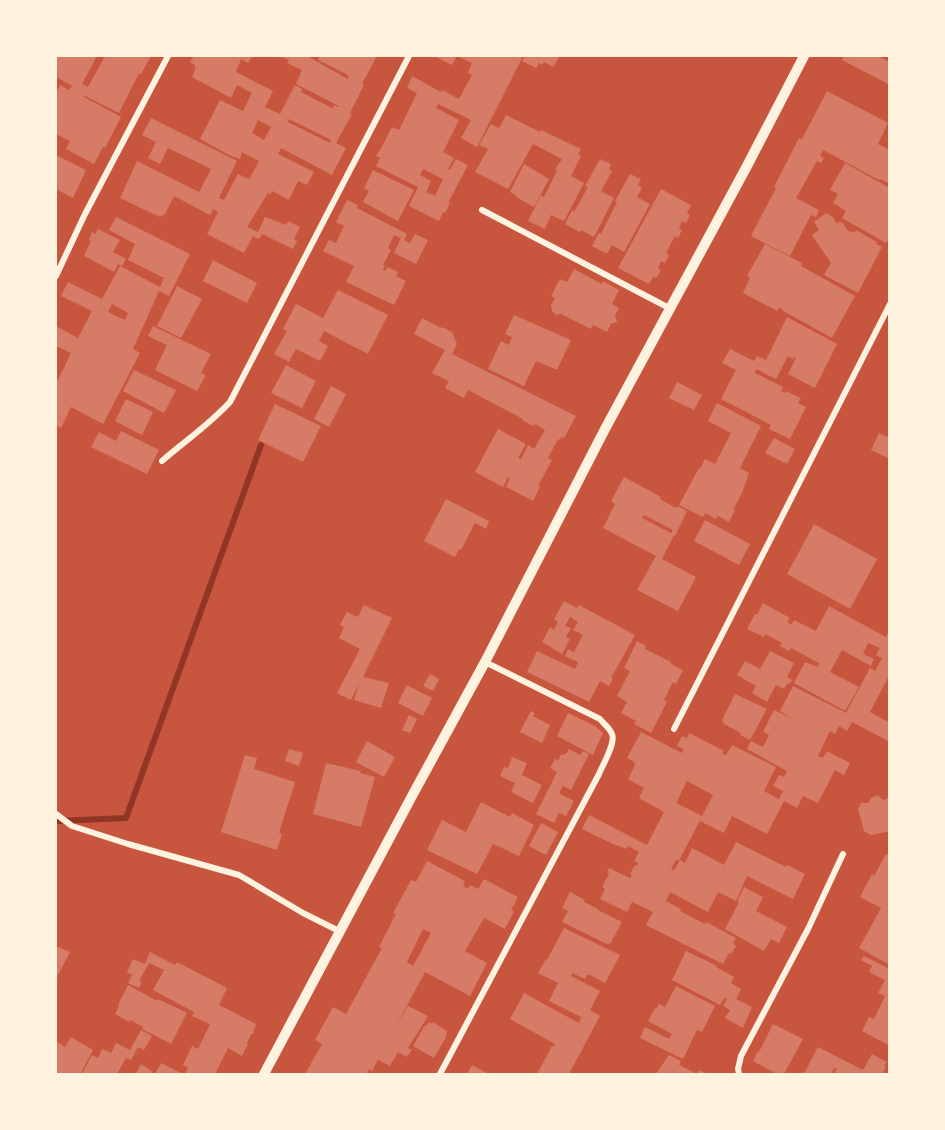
<svg xmlns="http://www.w3.org/2000/svg" width="945" height="1130" font-family="'Source Sans 3',sans-serif">
  <rect width="100%" height="100%" fill="#c8553d"/>
  <g fill="none" stroke-linecap="round" stroke-linejoin="round">
    <path stroke="#8f3625" stroke-width="6" d="M 56,821 L 126,818 L 261,445"/>
  </g>
  <g fill="#d67c66" fill-rule="evenodd">
    <path d="M 56,56 L 97,56 L 82,84 L 88,87 L 105,56 L 151,56 L 141,74 L 139,73 L 119,113 L 85,96 L 84,97 L 121,117 L 105,148 L 103,147 L 94,164 L 66,149 L 70,141 L 56,134 L 56,93 L 60,85 L 69,90 L 72,86 L 56,77 Z"/>
    <path d="M 194,56 L 252,56 L 248,63 L 241,59 L 236,72 L 273,91 L 265,107 L 280,114 L 295,85 L 302,89 L 301,92 L 332,108 L 334,105 L 338,107 L 339,106 L 296,84 L 302,70 L 287,63 L 289,60 L 279,56 L 307,56 L 348,79 L 349,77 L 346,74 L 318,60 L 320,56 L 377,56 L 362,84 L 364,85 L 350,113 L 352,114 L 336,143 L 346,148 L 332,175 L 281,148 L 278,154 L 314,172 L 307,185 L 298,181 L 289,200 L 272,191 L 271,194 L 268,193 L 247,227 L 258,232 L 265,217 L 286,225 L 288,221 L 300,227 L 294,239 L 297,241 L 293,249 L 262,234 L 259,239 L 253,236 L 244,253 L 207,234 L 218,212 L 213,209 L 210,215 L 174,196 L 165,214 L 160,217 L 120,198 L 137,161 L 199,192 L 211,169 L 168,148 L 160,164 L 148,158 L 156,142 L 142,135 L 151,118 L 237,161 L 219,198 L 224,200 L 238,174 L 249,179 L 259,161 L 242,152 L 240,159 L 231,156 L 200,139 L 220,100 L 243,111 L 252,93 L 237,85 L 231,98 L 192,77 L 196,68 L 194,67 L 195,65 L 190,62 ZM 289,119 L 331,140 L 330,143 L 288,122 ZM 258,120 L 271,127 L 264,140 L 252,133 Z"/>
    <path d="M 434,56 L 480,56 L 483,57 L 484,56 L 523,56 L 477,147 L 461,138 L 471,120 L 438,104 L 436,108 L 459,120 L 443,152 L 454,158 L 448,169 L 450,170 L 456,159 L 468,165 L 448,203 L 450,203 L 445,213 L 443,212 L 439,221 L 409,206 L 418,187 L 376,166 L 380,158 L 376,156 L 381,148 L 392,127 L 399,130 L 417,93 L 407,88 L 412,76 L 441,92 L 442,90 L 459,99 L 472,75 L 468,73 L 472,63 L 457,56 L 452,65 ZM 423,169 L 443,179 L 435,196 L 426,192 L 431,181 L 420,175 Z"/>
    <path d="M 525,56 L 560,56 L 553,67 L 544,62 L 542,65 L 539,63 L 536,68 L 522,61 Z"/>
    <path d="M 845,56 L 878,56 L 890,62 L 890,85 L 842,60 Z"/>
    <path d="M 827,91 L 888,123 L 878,144 L 890,150 L 890,184 L 880,179 L 879,180 L 823,150 L 820,156 L 824,158 L 821,163 L 817,161 L 796,198 L 819,210 L 816,217 L 811,215 L 790,256 L 751,236 L 776,188 L 774,187 L 799,138 L 802,139 Z"/>
    <path d="M 506,115 L 540,132 L 541,130 L 581,149 L 578,154 L 581,156 L 571,176 L 584,183 L 564,221 L 551,215 L 545,229 L 528,221 L 541,195 L 544,197 L 557,171 L 555,170 L 562,159 L 533,144 L 508,189 L 475,172 L 488,149 L 479,145 L 491,124 L 499,128 Z"/>
    <path d="M 56,155 L 86,170 L 73,198 L 56,189 Z"/>
    <path d="M 600,159 L 611,164 L 609,169 L 612,171 L 601,191 L 614,198 L 594,237 L 581,230 L 580,232 L 565,224 L 572,210 L 574,212 L 588,187 L 585,186 Z"/>
    <path d="M 845,163 L 890,188 L 890,237 L 886,243 L 842,218 L 846,211 L 833,203 L 838,194 L 830,190 Z"/>
    <path d="M 524,164 L 549,179 L 534,207 L 516,197 L 517,196 L 510,192 Z"/>
    <path d="M 373,170 L 414,190 L 398,221 L 363,202 L 369,191 L 364,188 Z"/>
    <path d="M 630,174 L 641,179 L 638,185 L 642,188 L 637,197 L 650,204 L 624,252 L 612,245 L 607,254 L 592,246 L 599,233 L 601,234 L 617,202 L 615,201 Z"/>
    <path d="M 661,189 L 691,205 L 687,213 L 690,215 L 686,223 L 682,221 L 679,228 L 682,230 L 678,238 L 675,236 L 666,253 L 669,255 L 665,263 L 661,261 L 658,268 L 661,270 L 656,278 L 653,277 L 649,284 L 618,268 Z"/>
    <path d="M 347,200 L 358,205 L 357,208 L 407,234 L 404,240 L 410,243 L 415,234 L 428,240 L 416,264 L 394,253 L 401,238 L 394,235 L 388,248 L 391,250 L 383,265 L 385,266 L 383,270 L 385,271 L 388,267 L 398,272 L 396,276 L 406,281 L 394,305 L 346,282 L 354,266 L 323,251 L 329,240 L 336,243 L 344,226 L 336,222 Z"/>
    <path d="M 826,213 L 833,217 L 836,223 L 842,222 L 848,231 L 855,232 L 856,230 L 877,242 L 876,244 L 882,247 L 858,293 L 824,275 L 831,263 L 812,235 L 819,230 L 814,222 Z"/>
    <path d="M 116,217 L 190,254 L 169,296 L 159,291 L 133,349 L 140,353 L 103,424 L 71,407 L 61,428 L 56,425 L 56,379 L 58,380 L 71,353 L 56,346 L 56,326 L 78,338 L 92,311 L 61,296 L 68,282 L 102,299 L 120,266 L 160,287 L 164,278 L 128,260 L 135,244 L 109,230 ZM 112,304 L 128,313 L 125,320 L 108,312 Z"/>
    <path d="M 98,229 L 120,240 L 113,252 L 126,259 L 122,266 L 118,264 L 114,272 L 84,256 L 91,241 L 89,240 L 92,232 L 95,234 Z"/>
    <path d="M 765,244 L 802,263 L 801,266 L 855,296 L 832,338 L 783,311 L 780,307 L 777,311 L 743,293 L 750,278 L 747,276 Z"/>
    <path d="M 213,260 L 257,283 L 247,303 L 203,281 Z"/>
    <path d="M 574,269 L 602,284 L 603,281 L 619,290 L 612,304 L 619,308 L 615,316 L 617,322 L 611,324 L 607,332 L 593,325 L 591,329 L 561,314 L 556,315 L 552,311 L 551,305 L 555,298 L 551,296 L 560,279 L 567,282 Z"/>
    <path d="M 177,286 L 202,299 L 181,338 L 157,326 Z"/>
    <path d="M 338,290 L 388,315 L 368,354 L 324,331 L 319,341 L 328,346 L 320,361 L 296,349 L 289,362 L 274,354 L 287,331 L 283,329 L 296,304 L 323,318 Z"/>
    <path d="M 514,315 L 571,340 L 557,370 L 536,361 L 524,386 L 488,369 L 501,341 L 509,345 L 512,337 L 505,334 Z"/>
    <path d="M 787,317 L 837,344 L 815,388 L 788,374 L 796,358 L 794,357 L 793,359 L 788,356 L 776,379 L 756,369 L 755,373 L 783,387 L 781,391 L 785,393 L 786,391 L 801,398 L 798,403 L 806,407 L 790,439 L 769,429 L 771,425 L 721,399 L 736,370 L 722,363 L 730,349 L 754,361 L 757,356 L 766,360 Z"/>
    <path d="M 422,318 L 441,328 L 442,327 L 452,332 L 457,344 L 452,354 L 576,416 L 564,438 L 561,437 L 560,440 L 558,439 L 548,458 L 552,460 L 538,486 L 540,487 L 533,501 L 506,487 L 510,479 L 508,477 L 503,487 L 475,472 L 498,429 L 526,444 L 518,458 L 521,459 L 528,445 L 534,449 L 545,430 L 535,424 L 533,426 L 522,420 L 523,419 L 468,390 L 464,398 L 445,388 L 449,381 L 432,373 L 445,350 L 414,334 Z"/>
    <path d="M 153,326 L 211,354 L 201,373 L 206,375 L 197,391 L 155,370 L 167,345 L 148,336 Z"/>
    <path d="M 286,365 L 316,381 L 302,408 L 271,393 Z"/>
    <path d="M 134,370 L 176,390 L 164,413 L 123,391 Z"/>
    <path d="M 677,382 L 702,395 L 694,410 L 669,398 Z"/>
    <path d="M 331,386 L 346,394 L 329,427 L 314,419 Z"/>
    <path d="M 126,399 L 153,412 L 142,435 L 115,421 Z"/>
    <path d="M 717,403 L 761,426 L 740,468 L 749,473 L 742,493 L 733,510 L 735,510 L 729,522 L 718,516 L 716,519 L 705,513 L 703,517 L 679,505 L 699,468 L 700,469 L 705,459 L 715,464 L 731,433 L 708,421 Z"/>
    <path d="M 275,404 L 321,426 L 303,462 L 258,440 Z"/>
    <path d="M 121,431 L 159,450 L 147,474 L 91,447 L 99,432 L 116,441 Z"/>
    <path d="M 879,433 L 890,438 L 890,459 L 871,450 Z"/>
    <path d="M 774,438 L 795,449 L 787,464 L 765,453 Z"/>
    <path d="M 624,477 L 661,497 L 660,499 L 676,508 L 678,506 L 687,511 L 675,536 L 674,535 L 662,559 L 696,577 L 678,611 L 637,590 L 656,556 L 603,528 L 615,504 L 611,501 ZM 644,515 L 673,530 L 671,533 L 642,518 Z"/>
    <path d="M 446,499 L 489,521 L 486,529 L 475,523 L 461,550 L 459,549 L 455,557 L 424,541 Z"/>
    <path d="M 705,520 L 750,544 L 739,565 L 694,541 Z"/>
    <path d="M 814,524 L 877,559 L 850,609 L 787,574 Z"/>
    <path d="M 564,601 L 577,608 L 579,605 L 635,635 L 611,678 L 613,679 L 609,686 L 600,681 L 589,702 L 527,672 L 537,651 L 575,669 L 578,662 L 565,656 L 568,649 L 574,652 L 583,635 L 573,630 L 578,622 L 570,617 L 565,626 L 571,628 L 566,637 L 570,639 L 562,654 L 542,642 L 550,627 L 554,630 L 558,622 L 554,619 Z"/>
    <path d="M 763,603 L 790,618 L 787,622 L 791,625 L 794,620 L 816,631 L 829,606 L 886,637 L 890,629 L 890,674 L 870,712 L 890,723 L 890,742 L 852,722 L 847,731 L 839,726 L 835,734 L 830,731 L 818,756 L 823,758 L 827,751 L 850,763 L 844,775 L 835,770 L 818,803 L 803,796 L 797,808 L 784,801 L 767,834 L 732,816 L 724,833 L 700,821 L 696,828 L 679,861 L 676,860 L 671,869 L 674,871 L 680,860 L 685,863 L 692,848 L 724,865 L 736,842 L 786,867 L 787,865 L 805,874 L 793,899 L 747,876 L 736,901 L 718,892 L 708,912 L 670,892 L 666,901 L 681,909 L 680,911 L 705,924 L 706,922 L 736,938 L 733,944 L 736,946 L 731,954 L 729,953 L 723,964 L 646,925 L 653,912 L 632,902 L 627,912 L 600,899 L 605,889 L 602,887 L 609,874 L 607,872 L 609,868 L 630,878 L 632,875 L 630,874 L 635,865 L 637,866 L 638,863 L 634,861 L 639,852 L 628,846 L 626,849 L 617,845 L 617,846 L 582,829 L 589,815 L 647,845 L 664,812 L 639,798 L 644,788 L 628,779 L 635,765 L 634,762 L 627,758 L 641,732 L 682,753 L 684,749 L 677,746 L 682,736 L 687,738 L 689,733 L 724,751 L 722,754 L 726,755 L 732,745 L 776,767 L 764,791 L 779,799 L 783,791 L 773,786 L 779,775 L 784,777 L 787,771 L 747,749 L 751,741 L 763,747 L 769,735 L 763,732 L 774,710 L 793,719 L 780,711 L 793,686 L 846,713 L 870,668 L 875,671 L 882,658 L 876,655 L 880,648 L 868,643 L 863,654 L 874,659 L 871,666 L 842,650 L 830,672 L 859,687 L 845,711 L 794,683 L 805,662 L 818,667 L 819,663 L 791,648 L 789,651 L 780,646 L 782,643 L 765,634 L 764,637 L 747,629 L 755,614 L 757,615 ZM 687,781 L 713,795 L 702,816 L 676,803 Z"/>
    <path d="M 364,605 L 392,618 L 363,677 L 389,683 L 381,708 L 354,700 L 359,683 L 351,700 L 337,693 L 360,649 L 339,638 L 344,627 L 340,625 L 347,612 L 358,617 Z"/>
    <path d="M 637,641 L 646,646 L 645,649 L 671,662 L 671,664 L 683,670 L 676,684 L 673,682 L 664,700 L 667,702 L 651,733 L 634,724 L 636,721 L 621,713 L 627,702 L 617,696 L 630,671 L 624,668 Z"/>
    <path d="M 770,651 L 794,663 L 787,677 L 792,680 L 790,684 L 788,683 L 784,689 L 776,685 L 767,702 L 752,693 L 756,686 L 737,675 L 745,661 L 760,669 Z"/>
    <path d="M 430,674 L 439,679 L 433,691 L 423,686 Z"/>
    <path d="M 407,685 L 432,698 L 423,716 L 398,703 Z"/>
    <path d="M 735,694 L 767,709 L 750,740 L 740,735 L 741,733 L 724,724 L 722,720 Z"/>
    <path d="M 531,711 L 535,713 L 533,716 L 550,725 L 542,743 L 520,732 Z"/>
    <path d="M 568,713 L 595,726 L 603,733 L 593,755 L 557,736 Z"/>
    <path d="M 409,715 L 417,719 L 410,733 L 402,730 Z"/>
    <path d="M 367,741 L 395,757 L 384,777 L 356,762 Z"/>
    <path d="M 289,749 L 303,753 L 299,766 L 285,761 Z"/>
    <path d="M 569,749 L 580,755 L 583,751 L 589,754 L 571,790 L 563,786 L 559,793 L 574,801 L 566,816 L 559,813 L 554,823 L 536,814 L 557,772 L 550,768 L 555,759 L 559,760 L 560,755 L 566,754 Z"/>
    <path d="M 245,755 L 257,758 L 254,769 L 295,782 L 279,833 L 282,834 L 277,850 L 221,832 Z"/>
    <path d="M 512,757 L 527,763 L 522,775 L 542,785 L 533,803 L 511,792 L 515,783 L 500,776 L 504,767 L 508,768 Z"/>
    <path d="M 326,763 L 361,771 L 360,773 L 375,777 L 361,827 L 313,814 Z"/>
    <path d="M 878,795 L 883,800 L 890,797 L 890,831 L 871,835 L 864,831 L 858,809 L 861,803 L 868,803 L 871,798 Z"/>
    <path d="M 481,802 L 510,817 L 512,813 L 534,825 L 519,856 L 493,844 L 477,874 L 427,850 L 442,820 L 466,832 Z"/>
    <path d="M 541,823 L 558,832 L 546,855 L 529,846 Z"/>
    <path d="M 886,854 L 890,856 L 890,965 L 859,948 L 881,908 L 860,897 L 872,874 L 874,876 Z"/>
    <path d="M 427,861 L 465,881 L 463,886 L 468,889 L 470,885 L 478,889 L 484,879 L 518,897 L 511,910 L 514,911 L 505,929 L 484,918 L 465,951 L 487,963 L 470,996 L 425,972 L 396,1026 L 408,1006 L 428,1016 L 408,1048 L 412,1050 L 407,1057 L 398,1052 L 390,1066 L 378,1060 L 372,1071 L 369,1069 L 366,1074 L 305,1074 L 322,1044 L 315,1040 L 333,1007 L 346,1014 L 382,948 L 379,947 L 396,914 L 393,913 L 411,880 L 416,882 ZM 423,929 L 431,933 L 413,966 L 407,962 Z"/>
    <path d="M 744,887 L 763,897 L 756,911 L 787,927 L 779,943 L 771,939 L 764,951 L 725,929 L 739,902 L 737,902 Z"/>
    <path d="M 570,892 L 585,900 L 584,902 L 598,909 L 598,910 L 622,922 L 610,944 L 608,943 L 607,944 L 562,922 L 568,911 L 562,908 Z"/>
    <path d="M 564,928 L 620,955 L 605,983 L 588,974 L 585,979 L 572,973 L 571,976 L 600,991 L 590,1010 L 600,1016 L 569,1074 L 537,1074 L 552,1046 L 554,1047 L 555,1044 L 510,1019 L 524,993 L 579,1023 L 581,1017 L 549,1001 L 558,983 L 538,973 L 546,959 L 547,960 Z"/>
    <path d="M 56,946 L 70,952 L 56,979 Z"/>
    <path d="M 686,951 L 717,966 L 716,967 L 734,977 L 731,983 L 741,989 L 736,999 L 752,1007 L 743,1028 L 725,1018 L 730,1010 L 723,1006 L 727,999 L 724,998 L 720,1005 L 672,980 Z"/>
    <path d="M 150,952 L 175,965 L 177,962 L 227,988 L 219,1005 L 256,1024 L 253,1034 L 251,1034 L 247,1043 L 248,1044 L 242,1056 L 228,1048 L 215,1074 L 185,1074 L 188,1068 L 183,1065 L 192,1046 L 198,1049 L 210,1024 L 192,1016 L 194,1012 L 153,990 L 164,970 L 149,963 L 139,981 L 142,982 L 139,988 L 128,983 L 132,975 L 127,972 L 133,959 L 145,964 Z"/>
    <path d="M 864,956 L 890,969 L 890,1046 L 862,1031 L 869,1017 L 874,1019 L 885,996 L 878,993 L 885,980 L 869,972 L 872,966 L 861,960 Z"/>
    <path d="M 128,985 L 157,1001 L 158,999 L 187,1013 L 171,1044 L 142,1029 L 143,1027 L 130,1020 L 129,1022 L 115,1014 L 119,1006 L 118,1005 Z"/>
    <path d="M 676,986 L 715,1006 L 702,1032 L 697,1030 L 683,1059 L 640,1038 L 645,1027 L 669,1039 L 672,1034 L 648,1021 L 655,1008 L 656,1009 L 659,1004 L 665,1007 Z"/>
    <path d="M 429,1022 L 432,1024 L 433,1022 L 447,1031 L 446,1037 L 434,1058 L 413,1046 L 425,1025 L 426,1026 Z"/>
    <path d="M 773,1024 L 803,1039 L 784,1074 L 777,1074 L 753,1061 L 758,1051 L 759,1052 Z"/>
    <path d="M 141,1030 L 152,1036 L 144,1050 L 138,1047 L 131,1060 L 126,1058 L 117,1074 L 56,1074 L 56,1041 L 65,1047 L 71,1037 L 93,1050 L 81,1073 L 82,1074 L 92,1055 L 98,1058 L 102,1049 L 111,1053 L 116,1043 L 130,1050 Z"/>
    <path d="M 818,1047 L 863,1070 L 872,1054 L 887,1062 L 884,1066 L 886,1067 L 882,1074 L 834,1074 L 837,1069 L 834,1068 L 831,1074 L 804,1074 Z"/>
    <path d="M 669,1055 L 681,1061 L 679,1065 L 697,1074 L 699,1070 L 708,1074 L 656,1074 Z"/>
    <path d="M 161,1063 L 183,1074 L 155,1074 Z"/>
    <path d="M 141,1064 L 152,1071 L 150,1074 L 136,1074 Z"/>
    <path d="M 472,1065 L 489,1074 L 467,1074 Z"/>
  </g>
  <g fill="none" stroke-linecap="round" stroke-linejoin="round">
    <g stroke="#fff3e0" stroke-width="6">
      <path d="M 482,210 L 671,309"/>
      <path d="M 56,276 L 85,214 L 168,56"/>
      <path d="M 162,461 C 185,441 210,424 230,402 L 409,56"/>
      <path d="M 674,729 L 890,304"/>
      <path d="M 56,814 L 72,826 L 128,844 L 239,875 L 303,913 L 341,932"/>
      <path d="M 440,1074 L 599,774 C 603,764 616,743 612,734 C 610,728 604,724 600,719 L 485,662"/>
      <path d="M 739,1074 L 738,1069 L 741,1056 L 808,929 L 843,854"/>
    </g>
    <path stroke="#fff3e0" stroke-width="10" d="M 264,1074 L 412,796 L 485,662 L 605,429 L 747,166 L 804,56"/>
  </g>
  <rect width="945" height="1130" fill="none" stroke="#fff3e0" stroke-width="114"/>
</svg>
